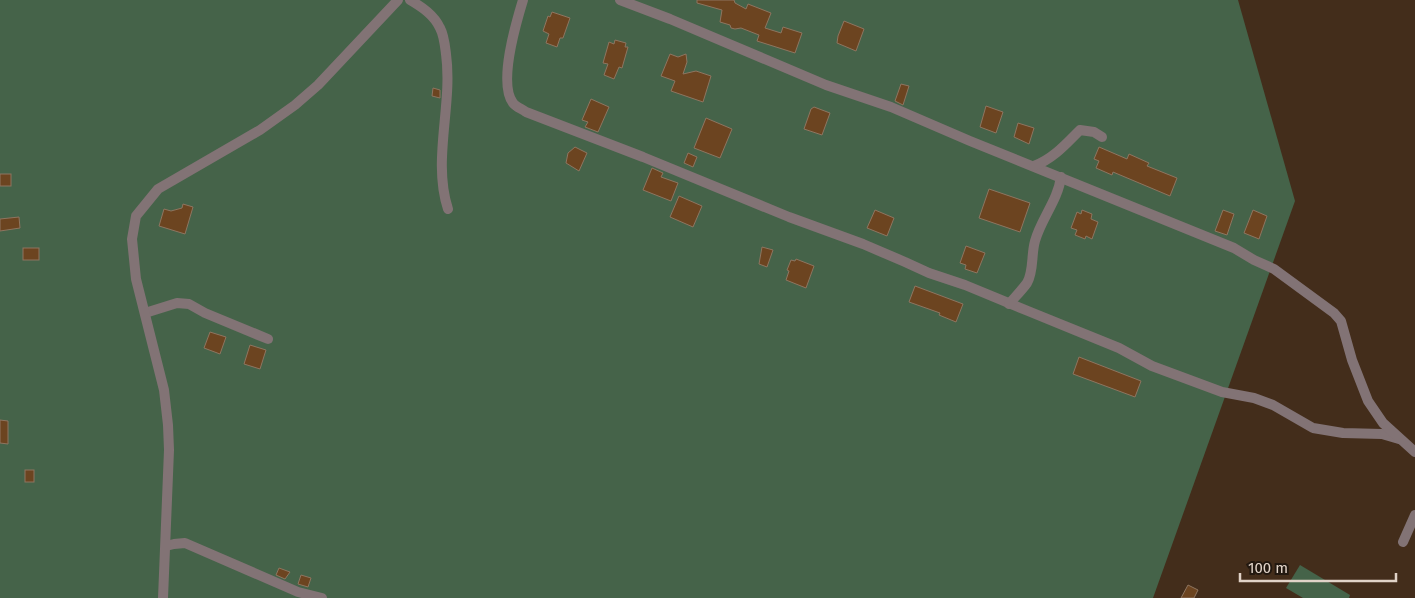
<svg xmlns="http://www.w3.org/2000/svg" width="1415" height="598" font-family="'Fira Sans',sans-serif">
  <rect width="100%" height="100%" fill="#432d1b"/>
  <g fill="#456349">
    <path d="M 0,0 L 1238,0 L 1295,201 L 1153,598 L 0,598 Z"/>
    <path d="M 1300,565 L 1350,595 L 1349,598 L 1303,598 L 1286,588 Z"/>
  </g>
  <g fill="#6c4420" stroke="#8e7560">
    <path d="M 697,0 L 734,0 L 735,3 L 746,9 L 748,4 L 771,13 L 765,28 L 781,33 L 783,27 L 802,33 L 795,53 L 757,41 L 759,35 L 741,28 L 735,29 L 731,28 L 730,25 L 720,22 L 722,10 L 697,3 Z"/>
    <path d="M 552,12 L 570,18 L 563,38 L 560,38 L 557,47 L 546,43 L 549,34 L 543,31 L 548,16 L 550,17 Z"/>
    <path d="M 844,21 L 864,29 L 856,51 L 837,43 L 838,36 Z"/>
    <path d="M 615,40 L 626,43 L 625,47 L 628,47 L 622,68 L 619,67 L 614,79 L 604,75 L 608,64 L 603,63 L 609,42 L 614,44 Z"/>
    <path d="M 670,54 L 678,57 L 686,54 L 687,62 L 683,74 L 696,71 L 711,76 L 703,102 L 671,91 L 675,81 L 661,76 Z"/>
    <path d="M 901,84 L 909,86 L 903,105 L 895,101 Z"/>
    <path d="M 433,88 L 440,90 L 440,98 L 432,96 Z"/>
    <path d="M 591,99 L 609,107 L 598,132 L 585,127 L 588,122 L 582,120 Z"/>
    <path d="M 986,106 L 1003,112 L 996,133 L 980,127 Z"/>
    <path d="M 814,107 L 830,113 L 822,135 L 804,129 L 811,109 Z"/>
    <path d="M 706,118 L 732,129 L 720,158 L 694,148 Z"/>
    <path d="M 1018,123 L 1034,128 L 1029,144 L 1014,137 Z"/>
    <path d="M 575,147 L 587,153 L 579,171 L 566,163 L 568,153 Z"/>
    <path d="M 1099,147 L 1127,159 L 1129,154 L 1149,163 L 1147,166 L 1177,178 L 1170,196 L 1113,172 L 1112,175 L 1096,168 L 1099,161 L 1094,159 Z"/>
    <path d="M 688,153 L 697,157 L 693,167 L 684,163 Z"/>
    <path d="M 652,168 L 663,173 L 661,177 L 678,183 L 671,201 L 643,190 Z"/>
    <rect x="0" y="174" width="11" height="12"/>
    <path d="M 989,189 L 1030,203 L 1020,232 L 979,218 Z"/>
    <path d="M 679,196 L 702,206 L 693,227 L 670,217 Z"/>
    <path d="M 183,204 L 193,207 L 185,234 L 159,226 L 164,209 L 171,211 L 182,208 Z"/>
    <path d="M 875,210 L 894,218 L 887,236 L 867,228 Z"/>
    <path d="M 1082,210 L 1092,214 L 1091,219 L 1098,222 L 1092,239 L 1086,236 L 1085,239 L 1075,235 L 1077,230 L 1071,228 L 1077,212 L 1081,214 Z"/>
    <path d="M 1223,210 L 1234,214 L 1227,235 L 1215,231 Z"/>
    <path d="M 1253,210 L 1267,216 L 1259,239 L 1244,233 Z"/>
    <path d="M 19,217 L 20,228 L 0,231 L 0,219 Z"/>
    <path d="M 966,246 L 985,253 L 977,273 L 965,269 L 966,265 L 960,263 Z"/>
    <path d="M 762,247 L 773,250 L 767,267 L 759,264 Z"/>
    <rect x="23" y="248" width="16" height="12"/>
    <path d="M 796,259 L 814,266 L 806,288 L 786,280 L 789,271 L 787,270 L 791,260 L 795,261 Z"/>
    <path d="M 915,286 L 963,304 L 956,322 L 939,315 L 940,313 L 909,302 Z"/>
    <path d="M 210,332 L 226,337 L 220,354 L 204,348 Z"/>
    <path d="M 250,345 L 266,350 L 260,369 L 244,364 Z"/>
    <path d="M 1079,357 L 1141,381 L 1135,397 L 1073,374 Z"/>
    <path d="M 0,420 L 8,421 L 8,444 L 0,443 Z"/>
    <rect x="25" y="470" width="9" height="12"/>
    <path d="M 279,568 L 290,572 L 285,579 L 276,575 Z"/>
    <path d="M 301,575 L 311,578 L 308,587 L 298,584 Z"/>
    <path d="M 1188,585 L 1198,590 L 1194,598 L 1181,598 Z"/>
  </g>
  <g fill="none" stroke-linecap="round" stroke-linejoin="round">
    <g stroke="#827375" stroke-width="10">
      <path d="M 410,0 C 422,7 434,15 440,28 C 444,35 445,46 446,54 C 453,105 432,160 448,209"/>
      <path d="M 523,0 C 516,23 498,83 513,103 C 516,107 522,109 526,112 L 643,157 L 789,217 L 863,244 L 905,262 L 929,273 L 965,285 L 1028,311 L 1119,348 L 1152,366 L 1222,392 L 1254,398 L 1273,405 L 1313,428 L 1343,433 L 1382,434 L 1399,439"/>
      <path d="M 620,0 L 670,19 L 826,85 L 891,107 L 970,141 L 1234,248 L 1254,260 L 1274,269 L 1334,313 L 1341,321 L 1352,360 L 1368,401 L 1383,423 L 1415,452"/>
      <path d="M 1034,166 C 1053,159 1066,144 1080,130 L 1094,132 L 1102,137"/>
      <path d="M 1009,304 C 1015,297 1022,290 1027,283 C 1034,271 1031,255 1035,241 C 1041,219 1058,200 1061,177"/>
      <path d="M 145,313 L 177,303 L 189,304 L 205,313 L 268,339"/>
      <path d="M 1403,542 L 1415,515"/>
      <path d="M 166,546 L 174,544 L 185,543 L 298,592 L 322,598"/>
    </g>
    <path stroke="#827375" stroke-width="10" d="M 163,598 L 169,450 L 168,425 L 164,390 L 136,279 L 132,239 L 136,216 L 158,189 L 260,130 L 295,105 L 318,85 L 398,0"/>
  </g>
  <path d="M1240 573v8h156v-8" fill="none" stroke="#e1d3c8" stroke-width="2.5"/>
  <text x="1248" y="573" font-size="15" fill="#e1d3c8" stroke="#221810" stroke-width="4" paint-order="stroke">100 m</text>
</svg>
